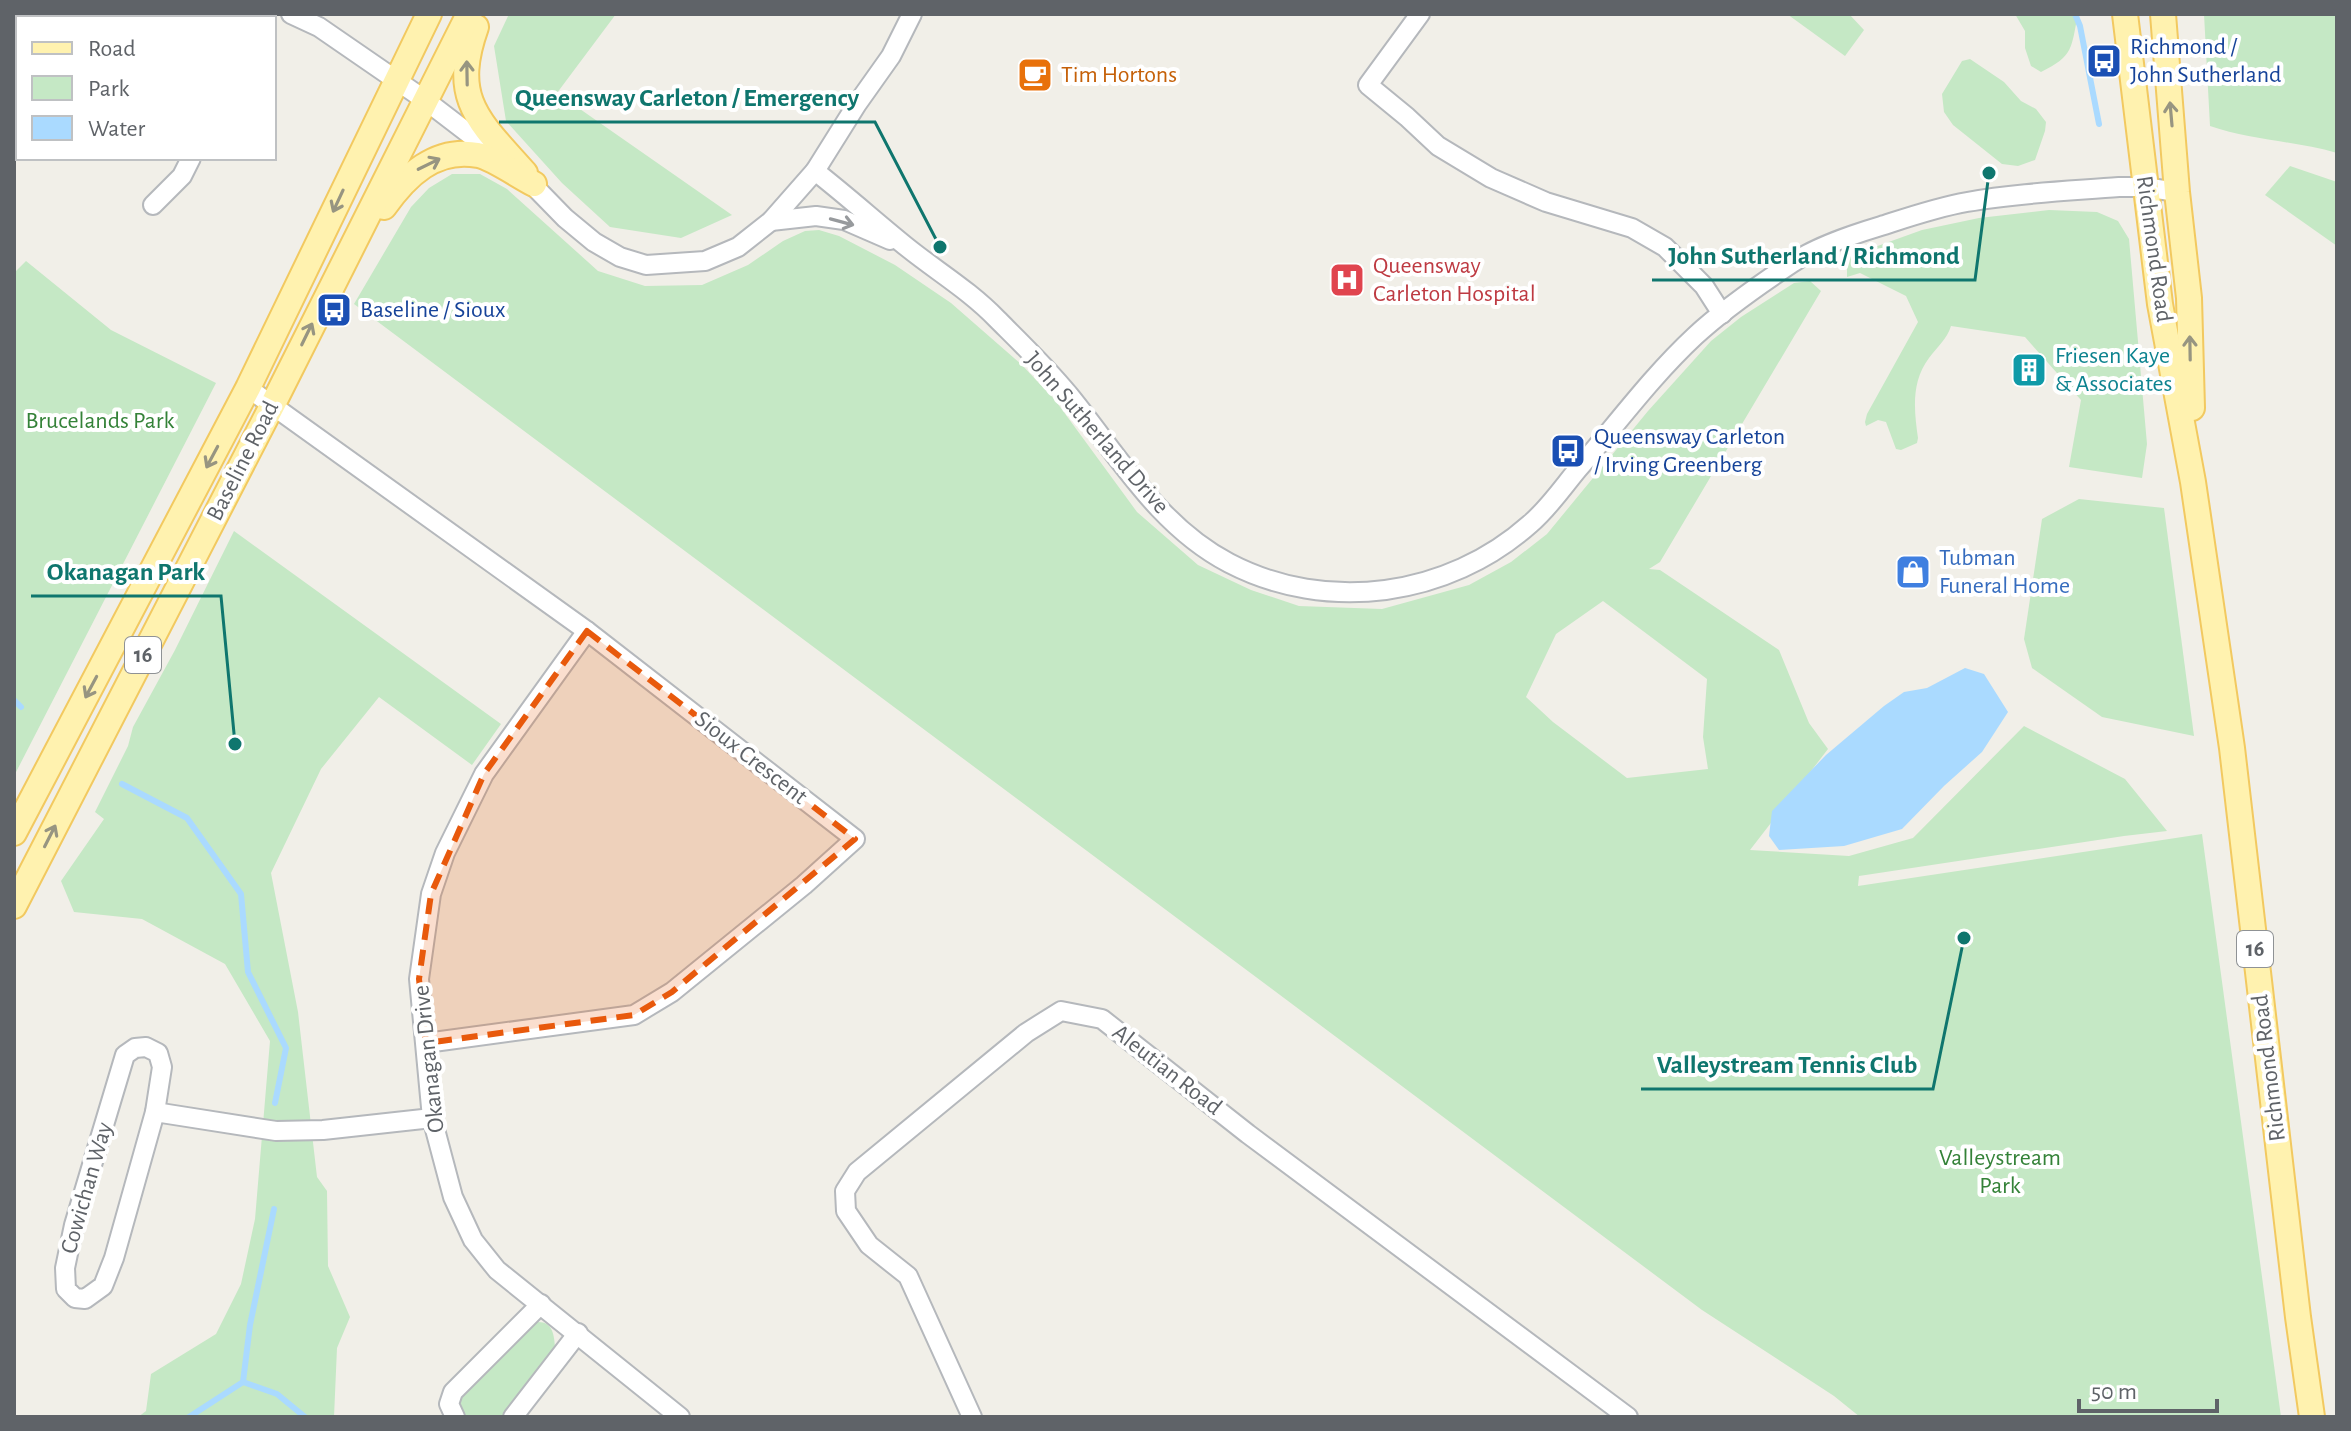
<svg xmlns="http://www.w3.org/2000/svg" width="2351" height="1431" font-family="'Alegreya Sans',sans-serif">
  <rect width="100%" height="100%" fill="#f1efe8"/>
  <g fill="#c5e8c5" fill-rule="evenodd">
    <path d="M 509,14 L 616,14 L 557,93 L 732,215 L 681,238 L 610,227 L 562,183 L 506,121 L 494,46 Z"/>
    <path d="M 1787,14 L 1849,14 L 1864,30 L 1845,56 Z"/>
    <path d="M 2015,14 L 2078,14 C 2071,48 2074,56 2041,72 L 2031,66 L 2025,48 L 2025,31 Z"/>
    <path d="M 2204,14 L 2337,14 L 2337,153 C 2295,141 2251,140 2210,126 Z"/>
    <path d="M 1970,59 L 2004,82 L 2021,101 L 2036,109 L 2046,122 L 2045,131 L 2035,160 L 2018,166 L 2002,164 L 1953,125 L 1944,112 L 1942,94 L 1962,61 Z"/>
    <path d="M 2290,166 L 2337,182 L 2337,246 L 2265,195 Z"/>
    <path d="M 452,174 L 480,174 L 507,189 L 598,271 L 645,286 L 702,285 L 748,265 L 783,241 L 805,231 L 819,230 L 839,236 L 895,265 L 951,303 L 1021,364 L 1055,400 L 1137,512 L 1198,565 L 1251,590 L 1299,606 L 1382,609 L 1469,585 L 1511,562 L 1547,534 L 1648,411 L 1711,341 L 1741,317 L 1794,283 L 1810,281 L 1821,291 L 1660,562 L 1649,569 L 1660,570 L 1779,650 L 1809,723 L 1828,749 L 1750,850 L 1849,856 L 1913,838 L 2024,726 L 2125,779 L 2167,831 L 2124,836 L 1859,876 L 1858,886 L 2202,834 L 2281,1417 L 1860,1417 L 1834,1396 L 1702,1310 L 354,304 L 411,207 L 429,188 ZM 1603,601 L 1707,679 L 1703,737 L 1708,769 L 1627,778 L 1553,722 L 1526,697 L 1556,634 Z"/>
    <path d="M 2049,210 L 2097,212 L 2118,221 L 2129,239 L 2147,444 L 2142,478 L 2069,467 L 2081,400 L 2025,337 L 1951,326 C 1947,339 1937,347 1929,358 C 1911,382 1914,410 1918,438 L 1917,443 L 1901,450 L 1896,449 L 1886,422 L 1878,420 L 1866,426 L 1865,422 L 1867,414 L 1918,322 L 1906,296 L 1860,273 L 1847,277 L 1847,257 L 1922,230 L 1979,218 Z"/>
    <path d="M 26,261 L 111,330 L 216,383 L 14,776 L 14,273 Z"/>
    <path d="M 2079,499 L 2164,508 L 2194,736 L 2102,717 L 2032,668 L 2024,639 L 2042,519 Z"/>
    <path d="M 234,531 L 501,724 L 472,765 L 379,697 L 321,769 L 271,873 L 298,1012 L 317,1177 L 327,1191 L 328,1266 L 350,1317 L 337,1348 L 334,1417 L 138,1417 L 146,1411 L 151,1374 L 216,1334 L 241,1284 L 255,1219 L 270,1041 L 225,964 L 142,919 L 74,912 L 61,881 L 104,819 L 95,812 L 128,746 L 133,727 L 175,650 Z"/>
    <path d="M 538,1322 C 553,1322 554,1335 555,1348 L 502,1417 L 461,1417 L 458,1408 L 459,1397 L 529,1325 Z"/>
  </g>
  <path fill="#aadaff" d="M 1965,668 L 1984,674 L 2008,712 L 1982,752 L 1944,786 L 1902,829 L 1844,846 L 1779,850 L 1769,836 L 1772,811 L 1826,755 L 1884,706 L 1904,692 L 1927,688 Z"/>
  <g fill="none" stroke-linecap="round" stroke-linejoin="round">
    <g stroke="#aadaff" stroke-width="6">
      <path d="M 2075,14 L 2080,26 L 2099,124"/>
      <path d="M 14,700 L 21,707"/>
      <path d="M 122,784 L 187,818 L 241,894 L 248,972 L 286,1048 L 275,1103"/>
      <path d="M 243,1382 L 250,1325 L 274,1209"/>
      <path d="M 189,1417 L 243,1382 L 277,1394 L 305,1417"/>
    </g>
    <defs>
      <g id="minor">
        <path d="M 291,14 L 319,27 L 425,100 L 502,159"/>
        <path d="M 1420,14 L 1368,85 L 1407,117 L 1438,146 L 1491,178 L 1546,202 L 1632,228 L 1665,247 L 1704,286 L 1722,314"/>
        <path d="M 174,18 L 198,14"/>
        <path d="M 256,18 L 257,14"/>
        <path d="M 14,59 L 18,58"/>
        <path d="M 815,171 C 847,196 877,223 908,248 C 938,272 970,291 997,319 C 1021,343 1047,368 1069,395 C 1118,455 1158,526 1229,563 C 1327,614 1448,597 1530,524 C 1548,509 1563,487 1578,469 C 1616,425 1652,376 1695,336 C 1724,309 1759,285 1792,263 C 1818,246 1851,235 1881,226 C 1909,217 1938,207 1967,202 C 2017,193 2069,191 2119,187 L 2144,187 L 2177,192"/>
        <path d="M 525,177 L 565,218 L 594,242 L 620,257 L 646,265 L 705,261 L 738,247 L 771,221 L 815,171 L 857,104 L 891,56 L 912,14"/>
        <path d="M 153,205 L 182,176 L 191,158"/>
        <path d="M 771,221 L 816,216 L 844,220 L 890,240"/>
        <path d="M 248,388 L 587,631 L 855,839 L 804,885 L 672,992 L 634,1015 L 426,1043"/>
        <path d="M 587,631 L 484,774 L 445,853 L 431,894 L 419,979 L 432,1118 L 453,1197 L 473,1240 L 497,1270 L 680,1417"/>
        <path d="M 146,1047 L 158,1053 L 162,1067 L 155,1112 L 114,1258 L 103,1286 L 85,1299 L 75,1298 L 66,1289 L 65,1268 L 74,1225 L 125,1055 L 135,1048 Z"/>
        <path d="M 155,1112 L 276,1131 L 323,1130 L 432,1118"/>
        <path d="M 455,1417 L 449,1404 L 453,1392 L 541,1304"/>
        <path d="M 513,1417 L 578,1333"/>
        <path d="M 972,1417 L 908,1276 L 869,1245 L 846,1211 L 845,1191 L 857,1172 L 1026,1033 L 1061,1011 L 1102,1019 L 1248,1134 L 1628,1417"/>
      </g>
      <g id="major">
        <path d="M 2125,14 L 2160,304 L 2193,482 L 2232,748 L 2298,1317 L 2312,1417"/>
        <path d="M 2163,14 L 2177,192 L 2189,298 L 2192,408"/>
        <path d="M 476,27 C 450,100 479,121 525,173"/>
        <path d="M 384,207 C 406,176 435,147 478,155 C 491,157 520,177 534,184"/>
        <path d="M 14,833 L 248,388 L 429,14"/>
        <path d="M 14,906 L 273,404 L 469,14"/>
      </g>
    </defs>
    <use href="#minor" stroke="#b5b8bc" stroke-width="22"/>
    <use href="#major" stroke="#f2c960" stroke-width="28"/>
    <use href="#minor" stroke="#fff" stroke-width="18"/>
    <use href="#major" stroke="#fff2af" stroke-width="24"/>
  </g>
  <defs><path id="oneway-shaft" d="M-6 0H5M1.5-3L5.5 0L1.5 3" fill="none" stroke-width="1.6" stroke-linecap="round" stroke-linejoin="round" transform="scale(2)"/></defs>
  <g stroke="#979581">
    <use href="#oneway-shaft" transform="translate(467 73) rotate(-91)"/>
    <use href="#oneway-shaft" transform="translate(2171 114) rotate(-95)"/>
    <use href="#oneway-shaft" transform="translate(429 164) rotate(-26)"/>
    <use href="#oneway-shaft" transform="translate(338 201) rotate(115)"/>
    <use href="#oneway-shaft" transform="translate(307 334) rotate(-64)"/>
    <use href="#oneway-shaft" transform="translate(2190 348) rotate(-91)"/>
    <use href="#oneway-shaft" transform="translate(212 457) rotate(118)"/>
    <use href="#oneway-shaft" transform="translate(91 687) rotate(118)"/>
    <use href="#oneway-shaft" transform="translate(50 836) rotate(-63)"/>
  </g>
  <use stroke="#979a9d" href="#oneway-shaft" transform="translate(842 222) rotate(15)"/>
  <path fill="#e8590c" fill-opacity="0.2" stroke="#e8590c" stroke-width="6" stroke-dasharray="16 10" stroke-linejoin="round" d="M 587,631 L 855,839 L 672,992 L 634,1015 L 426,1043 L 419,979 L 431,894 L 484,774 Z"/>
  <defs>
    <symbol id="bus-square" viewBox="-11 -11 22 22"><rect x="-9" y="-9" width="18" height="18" rx="4" fill="#1a4fb4" stroke="#fff"/><path d="M-5-6H5V4H4V6H2V4H-2V6H-4V4H-5ZM-3.5-4V0h7V-4ZM-3.5 1.2v1.5H-2V1.2ZM2 1.2v1.5H3.5V1.2Z" fill="#fff"/></symbol>
    <symbol id="cafe-square" viewBox="-11 -11 22 22"><rect x="-9" y="-9" width="18" height="18" rx="4" fill="#e8710a" stroke="#fff"/><path d="M-5.5-4.5H6V0H3Q3 3.5 0 3.5H-2.5Q-5.5 3.5-5.5 0ZM3-3.2v2h1.7v-2ZM-6 4.5H4V6H-6Z" fill="#fff"/></symbol>
    <symbol id="hospital-square" viewBox="-11 -11 22 22"><rect x="-9" y="-9" width="18" height="18" rx="4" fill="#e0444e" stroke="#fff"/><path d="M-5-5h3v3.5h4V-5h3V5h-3V1.5h-4V5h-3Z" fill="#fff"/></symbol>
    <symbol id="building-square" viewBox="-11 -11 22 22"><rect x="-9" y="-9" width="18" height="18" rx="4" fill="#0f9aa8" stroke="#fff"/><path d="M-4-6H4V6H1V3H-1V6H-4ZM-2.5-4.3h1.7v1.8h-1.7ZM.8-4.3h1.7v1.8H.8ZM-2.5-1h1.7V.8h-1.7ZM.8-1h1.7V.8H.8Z" fill="#fff"/></symbol>
    <symbol id="shop-square" viewBox="-11 -11 22 22"><rect x="-9" y="-9" width="18" height="18" rx="4" fill="#3f7fe0" stroke="#fff"/><path d="M-5-2.5h2.3a2.7 3.5 0 0 1 5.4 0H5L5.5 6h-11ZM-1.5-2.5h3a1.5 2.3 0 0 0-3 0Z" fill="#fff"/></symbol>
  </defs>
  <g fill-rule="evenodd">
    <use href="#bus-square" x="2084" y="41" width="40" height="40"/>
    <use href="#cafe-square" x="1015" y="55" width="40" height="40"/>
    <use href="#hospital-square" x="1327" y="260" width="40" height="40"/>
    <use href="#bus-square" x="314" y="290" width="40" height="40"/>
    <use href="#building-square" x="2009" y="350" width="40" height="40"/>
    <use href="#bus-square" x="1548" y="431" width="40" height="40"/>
    <use href="#shop-square" x="1893" y="552" width="40" height="40"/>
  </g>
  <g text-anchor="middle" dominant-baseline="central" stroke-width="8" stroke-linejoin="round" paint-order="stroke">
    <g fill="#fff" stroke="#8f9295" stroke-width="2">
      <rect x="125" y="637" width="36" height="36" rx="6"/>
      <rect x="2237" y="931" width="36" height="36" rx="6"/>
    </g>
    <g font-size="22" font-weight="bold" fill="#5f6368">
      <text x="143" y="655">16</text>
      <text x="2255" y="949">16</text>
    </g>
    <g font-size="24" fill="#164399" stroke="#fff" text-anchor="start">
      <text x="2130" y="47">Richmond /<tspan x="2130" dy="28">John Sutherland</tspan></text>
      <text x="360" y="310">Baseline / Sioux</text>
      <text x="1594" y="437">Queensway Carleton<tspan x="1594" dy="28">/ Irving Greenberg</tspan></text>
    </g>
    <g font-size="24" fill="#c56008" stroke="#fff" text-anchor="start">
      <text x="1061" y="75">Tim Hortons</text>
    </g>
    <g font-size="24" fill="#5f6368" stroke="#fff">
      <text transform="translate(2154 249) rotate(82)">Richmond Road</text>
      <text transform="translate(1097 433) rotate(49)">John Sutherland Drive</text>
      <text transform="translate(243 461) rotate(-63)">Baseline Road</text>
      <text transform="translate(751 758) rotate(38)">Sioux Crescent</text>
      <text transform="translate(429 1059) rotate(-96)">Okanagan Drive</text>
      <text transform="translate(2269 1068) rotate(-97)">Richmond Road</text>
      <text transform="translate(1167 1070) rotate(38)">Aleutian Road</text>
      <text transform="translate(87 1188) rotate(-74)">Cowichan Way</text>
    </g>
    <g font-size="24" fill="#be3a42" stroke="#fff" text-anchor="start">
      <text x="1373" y="266">Queensway<tspan x="1373" dy="28">Carleton Hospital</tspan></text>
    </g>
    <g font-size="24" fill="#0d838f" stroke="#fff" text-anchor="start">
      <text x="2055" y="356">Friesen Kaye<tspan x="2055" dy="28">&amp; Associates</tspan></text>
    </g>
    <g font-size="24" fill="#348238" stroke="#fff">
      <text x="100" y="421">Brucelands Park</text>
      <text x="2000" y="1158">Valleystream<tspan x="2000" dy="28">Park</tspan></text>
    </g>
    <g font-size="24" fill="#366cbe" stroke="#fff" text-anchor="start">
      <text x="1939" y="558">Tubman<tspan x="1939" dy="28">Funeral Home</tspan></text>
    </g>
  </g>
  <path fill="none" stroke="#0f766e" stroke-width="3" d="M940 247L875 122H499M1989 173L1975 280H1652M235 744L221 596H31M1964 938L1933 1089H1641"/>
  <g fill="#0f766e" stroke="#fff" stroke-width="3">
    <circle cx="940" cy="247" r="8"/>
    <circle cx="1989" cy="173" r="8"/>
    <circle cx="235" cy="744" r="8"/>
    <circle cx="1964" cy="938" r="8"/>
  </g>
  <g font-size="26" text-anchor="middle" font-weight="bold" fill="#0f766e" stroke="#fff" stroke-width="8" stroke-linejoin="round" paint-order="stroke">
    <text x="687" y="106">Queensway Carleton / Emergency</text>
    <text x="1814" y="264">John Sutherland / Richmond</text>
    <text x="126" y="580">Okanagan Park</text>
    <text x="1787" y="1073">Valleystream Tennis Club</text>
  </g>
  <rect width="2351" height="1431" fill="none" stroke="#5f6368" stroke-width="32"/>
  <rect x="16" y="16" width="260" height="144" fill="#ffffff" stroke="#bfc1c3" stroke-width="2"/>
  <rect x="32" y="42" width="40" height="12" fill="#fff2af" stroke="#bfc1c3" stroke-width="2"/>
  <text x="88" y="56" font-size="24" fill="#5f6368">Road</text>
  <rect x="32" y="76" width="40" height="24" fill="#c5e8c5" stroke="#bfc1c3" stroke-width="2"/>
  <text x="88" y="96" font-size="24" fill="#5f6368">Park</text>
  <rect x="32" y="116" width="40" height="24" fill="#aadaff" stroke="#bfc1c3" stroke-width="2"/>
  <text x="88" y="136" font-size="24" fill="#5f6368">Water</text>
  <path d="M2079 1399v12h138v-12" fill="none" stroke="#5f6368" stroke-width="4"/>
  <text x="2091" y="1399" font-size="24" fill="#5f6368" stroke="#ffffff" stroke-width="6" paint-order="stroke">50 m</text>
</svg>
